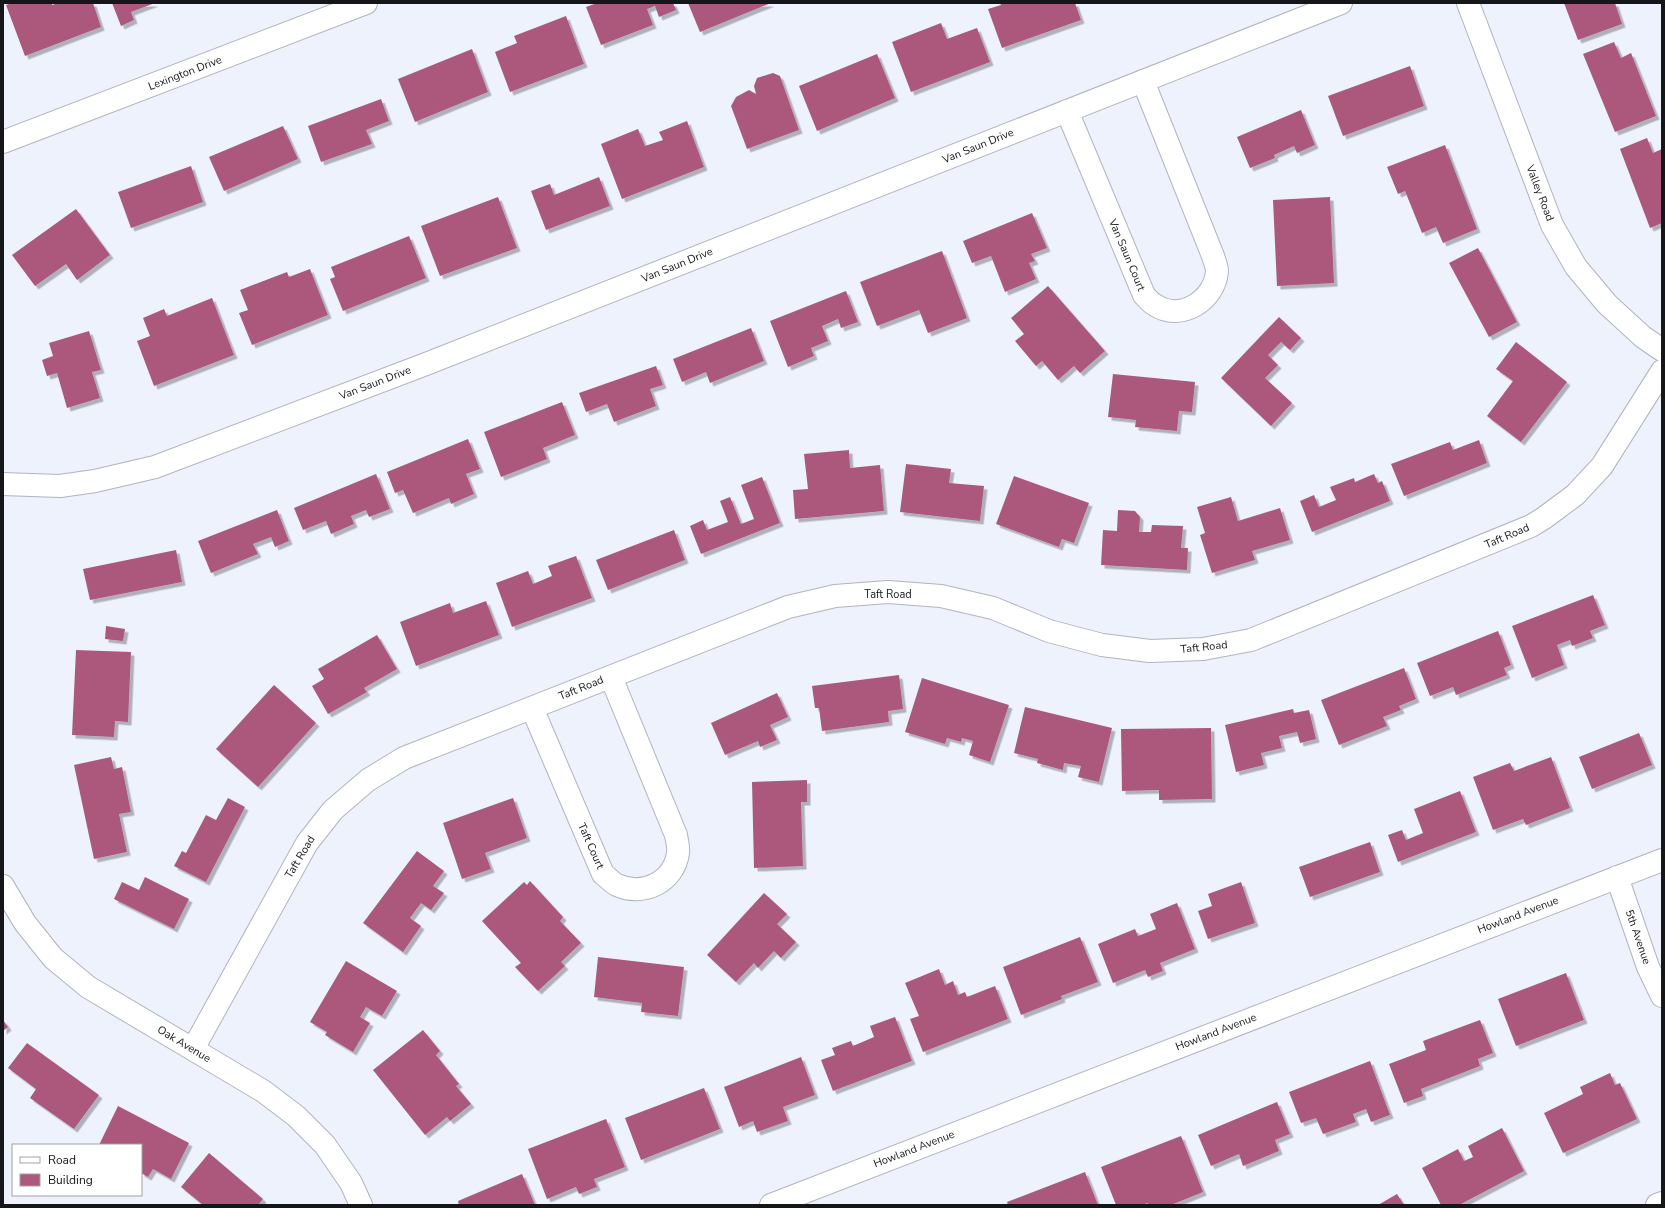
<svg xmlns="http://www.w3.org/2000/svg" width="1665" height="1208" font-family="'Nunito Sans',sans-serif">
  <defs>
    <filter id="shadow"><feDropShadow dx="3.5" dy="3.5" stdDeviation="0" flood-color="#0004"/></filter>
  </defs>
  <rect width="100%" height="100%" fill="#eef2fd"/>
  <g fill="#ab597c" filter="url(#shadow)">
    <path d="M 12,3 L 52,3 L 52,5 L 58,3 L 93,3 L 101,27 L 25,56 L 6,5 Z"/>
    <path d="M 112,3 L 155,3 L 131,12 L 134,20 L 121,26 Z"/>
    <path d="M 597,3 L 673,3 L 676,10 L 659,17 L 655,6 L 647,9 L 653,25 L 601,45 L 586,7 Z"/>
    <path d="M 688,3 L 771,3 L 700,32 Z"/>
    <path d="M 1000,3 L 1075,3 L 1081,20 L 1002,48 L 988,9 L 1001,5 Z"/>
    <path d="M 1564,3 L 1615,3 L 1622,24 L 1578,40 Z"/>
    <path d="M 566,16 L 584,64 L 510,92 L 495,52 L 517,43 L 514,36 Z"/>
    <path d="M 941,23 L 947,39 L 977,28 L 990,62 L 911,92 L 892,42 Z"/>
    <path d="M 1614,42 L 1621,58 L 1631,53 L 1656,116 L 1615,132 L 1583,54 Z"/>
    <path d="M 472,49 L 488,92 L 415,122 L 398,79 Z"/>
    <path d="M 877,54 L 895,98 L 817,131 L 799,86 Z"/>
    <path d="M 1410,66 L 1424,106 L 1343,136 L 1328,96 Z"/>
    <path d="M 773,73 L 780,76 L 799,130 L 747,149 L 731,106 L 736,97 L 749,90 L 756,94 L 754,86 L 757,78 Z"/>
    <path d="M 381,99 L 389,121 L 366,130 L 372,144 L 321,162 L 308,126 Z"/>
    <path d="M 1301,110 L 1315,145 L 1297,153 L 1294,146 L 1274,155 L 1275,158 L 1250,168 L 1237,137 Z"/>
    <path d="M 687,121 L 704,167 L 622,199 L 601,144 L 638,129 L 645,146 L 663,140 L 659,132 Z"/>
    <path d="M 283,126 L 298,159 L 224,191 L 209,157 Z"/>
    <path d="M 1647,138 L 1653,153 L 1662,149 L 1662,223 L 1650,228 L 1620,149 Z"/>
    <path d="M 1445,145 L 1477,229 L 1443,243 L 1436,227 L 1422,233 L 1405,191 L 1398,194 L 1387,167 Z"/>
    <path d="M 191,166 L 203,202 L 131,228 L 118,192 Z"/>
    <path d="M 599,177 L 610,206 L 546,230 L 531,191 L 550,184 L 554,195 Z"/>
    <path d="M 498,197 L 517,248 L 440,276 L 421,226 Z"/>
    <path d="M 1330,197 L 1334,283 L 1277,286 L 1273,200 Z"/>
    <path d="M 76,209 L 110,255 L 77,280 L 66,264 L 35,286 L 12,255 Z"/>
    <path d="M 1032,213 L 1047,248 L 1031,254 L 1035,261 L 1029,263 L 1036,279 L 1005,292 L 991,256 L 972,263 L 963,241 Z"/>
    <path d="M 409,236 L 426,278 L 343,311 L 330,279 L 335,277 L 331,267 Z"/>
    <path d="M 1478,248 L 1517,322 L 1489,337 L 1449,263 Z"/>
    <path d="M 942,251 L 967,318 L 928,333 L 919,310 L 877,326 L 860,282 Z"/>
    <path d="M 310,269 L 328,315 L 252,345 L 239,313 L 248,310 L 240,290 L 287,272 L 289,277 Z"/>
    <path d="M 1048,286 L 1105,351 L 1080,373 L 1074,366 L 1058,380 L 1042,361 L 1036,366 L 1015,341 L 1024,334 L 1011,318 Z"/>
    <path d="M 846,291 L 858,322 L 841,328 L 838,319 L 822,326 L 828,341 L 811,348 L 814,356 L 788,367 L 770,321 Z"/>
    <path d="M 212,298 L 234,355 L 154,386 L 137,341 L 150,336 L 143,318 L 164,309 L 167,316 Z"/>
    <path d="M 1279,317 L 1301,338 L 1290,350 L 1281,342 L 1268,355 L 1278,365 L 1265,378 L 1292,403 L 1271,426 L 1221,378 Z"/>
    <path d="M 751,328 L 764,361 L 710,383 L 706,372 L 682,382 L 673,359 Z"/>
    <path d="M 89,331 L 101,370 L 92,372 L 100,398 L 67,408 L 57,373 L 47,376 L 42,360 L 53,356 L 49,343 Z"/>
    <path d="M 1516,342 L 1567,382 L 1521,442 L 1487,416 L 1513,381 L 1496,369 Z"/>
    <path d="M 656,366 L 663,385 L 650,389 L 656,406 L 614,422 L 607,404 L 586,412 L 579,393 Z"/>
    <path d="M 1113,374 L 1195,382 L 1192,412 L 1179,411 L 1177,431 L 1135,427 L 1136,420 L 1108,417 Z"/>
    <path d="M 562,402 L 575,435 L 543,448 L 547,459 L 501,477 L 484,432 Z"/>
    <path d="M 468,439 L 480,469 L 466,474 L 474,494 L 451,504 L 449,498 L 413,513 L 403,490 L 395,493 L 387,472 Z"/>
    <path d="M 1479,440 L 1487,463 L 1404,496 L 1391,464 L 1450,442 L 1453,450 Z"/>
    <path d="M 849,450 L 850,468 L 880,465 L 884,511 L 795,519 L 793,490 L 808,489 L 804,454 Z"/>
    <path d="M 906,464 L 951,469 L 949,483 L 984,486 L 980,521 L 900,512 Z"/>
    <path d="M 376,474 L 390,509 L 369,517 L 366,510 L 351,516 L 354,524 L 331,534 L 326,521 L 303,530 L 294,508 Z"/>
    <path d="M 1374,474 L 1378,483 L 1382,481 L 1390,501 L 1312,532 L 1300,501 L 1314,495 L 1319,507 L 1336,500 L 1330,487 L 1354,478 L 1355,482 Z"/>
    <path d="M 1014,476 L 1089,503 L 1074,543 L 1062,539 L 1059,547 L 996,524 Z"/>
    <path d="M 762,477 L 780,523 L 701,554 L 690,526 L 703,520 L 707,530 L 728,522 L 720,501 L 730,497 L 741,524 L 754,519 L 741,485 Z"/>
    <path d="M 1231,497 L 1238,521 L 1280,508 L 1290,540 L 1252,551 L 1255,560 L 1212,573 L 1200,535 L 1205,533 L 1197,507 Z"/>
    <path d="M 277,510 L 289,541 L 275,547 L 271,537 L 253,544 L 258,554 L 211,573 L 198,541 Z"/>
    <path d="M 1118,510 L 1135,511 L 1140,517 L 1139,532 L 1151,532 L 1152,525 L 1183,526 L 1181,548 L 1188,548 L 1187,570 L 1101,565 L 1103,530 L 1117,531 Z"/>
    <path d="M 674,530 L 685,560 L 608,590 L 596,560 Z"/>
    <path d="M 176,550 L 182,582 L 90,600 L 83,569 Z"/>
    <path d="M 576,556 L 592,598 L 512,627 L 496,583 L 528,571 L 533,584 L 552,576 L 548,566 Z"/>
    <path d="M 1593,595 L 1605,625 L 1590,631 L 1593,638 L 1572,646 L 1570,640 L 1557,645 L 1564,665 L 1532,678 L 1512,626 Z"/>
    <path d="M 486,601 L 499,635 L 416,666 L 400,622 L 450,603 L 453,613 Z"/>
    <path d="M 106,626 L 125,629 L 123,641 L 105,639 Z"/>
    <path d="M 1498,631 L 1511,665 L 1504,668 L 1507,675 L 1456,695 L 1453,687 L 1430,696 L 1417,663 Z"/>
    <path d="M 377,635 L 397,669 L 364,688 L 367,692 L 328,714 L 312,686 L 324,679 L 318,669 Z"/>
    <path d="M 76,650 L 131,652 L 128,722 L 115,721 L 114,737 L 72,735 Z"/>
    <path d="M 1404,668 L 1416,699 L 1399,706 L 1401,710 L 1383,717 L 1387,726 L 1339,745 L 1321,700 Z"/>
    <path d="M 899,675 L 903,709 L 888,711 L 889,722 L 822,731 L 819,708 L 815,708 L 812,686 Z"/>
    <path d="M 922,678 L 1009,705 L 990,762 L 969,755 L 973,741 L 962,738 L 961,742 L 947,738 L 945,744 L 905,732 Z"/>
    <path d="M 274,685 L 316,723 L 258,787 L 216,749 Z"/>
    <path d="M 777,693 L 788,717 L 770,725 L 777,740 L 760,747 L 758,741 L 725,755 L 711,723 Z"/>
    <path d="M 1025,707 L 1112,728 L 1099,782 L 1078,777 L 1081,766 L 1064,763 L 1063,770 L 1037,763 L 1038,759 L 1014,753 Z"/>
    <path d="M 1293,709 L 1294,713 L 1309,710 L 1316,739 L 1300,743 L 1297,732 L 1279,736 L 1282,748 L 1261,753 L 1264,765 L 1236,772 L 1225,725 Z"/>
    <path d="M 1211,728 L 1212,799 L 1159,800 L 1159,790 L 1122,791 L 1121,729 Z"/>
    <path d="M 1639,733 L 1652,765 L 1592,789 L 1579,757 Z"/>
    <path d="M 111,757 L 114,769 L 122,767 L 131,812 L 119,814 L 127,852 L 94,859 L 74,765 Z"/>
    <path d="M 1551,757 L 1570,808 L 1526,825 L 1523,819 L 1493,830 L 1473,777 L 1510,763 L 1514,771 Z"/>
    <path d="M 807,780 L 807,802 L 801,802 L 803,866 L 754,868 L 752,782 Z"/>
    <path d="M 1460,791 L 1476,832 L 1398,862 L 1388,835 L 1402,830 L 1406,840 L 1423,833 L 1414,809 Z"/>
    <path d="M 228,798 L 245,807 L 206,882 L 174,866 L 182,851 L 186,853 L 206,815 L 216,820 Z"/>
    <path d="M 513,798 L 527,838 L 485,853 L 491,869 L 462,879 L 443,823 Z"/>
    <path d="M 1370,842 L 1380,872 L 1310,897 L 1299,867 Z"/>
    <path d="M 417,851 L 444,871 L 433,886 L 444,893 L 431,910 L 421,903 L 410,918 L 421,926 L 403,952 L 363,923 Z"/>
    <path d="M 145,877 L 189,899 L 174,929 L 114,899 L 122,882 L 139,890 Z"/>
    <path d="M 530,881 L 563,917 L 560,921 L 581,943 L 561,962 L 565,966 L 538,991 L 515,967 L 521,963 L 482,921 L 524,882 L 527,885 Z"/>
    <path d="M 1241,882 L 1255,923 L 1208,939 L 1198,911 L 1212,906 L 1208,894 Z"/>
    <path d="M 764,893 L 787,914 L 777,924 L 796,942 L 781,958 L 774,951 L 758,968 L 754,963 L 736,982 L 707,955 Z"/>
    <path d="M 1177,903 L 1195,949 L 1160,963 L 1163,971 L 1148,977 L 1145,970 L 1113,983 L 1098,944 L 1135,929 L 1138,936 L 1156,929 L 1150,914 Z"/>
    <path d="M 1080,937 L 1098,982 L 1061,996 L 1062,999 L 1021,1015 L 1003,967 Z"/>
    <path d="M 598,957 L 684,967 L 678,1016 L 641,1012 L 642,1003 L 594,997 Z"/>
    <path d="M 346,961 L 397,991 L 382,1016 L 366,1007 L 360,1017 L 370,1023 L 353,1052 L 325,1035 L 327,1032 L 310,1022 Z"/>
    <path d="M 939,969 L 945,985 L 953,981 L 958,995 L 965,992 L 967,997 L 995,986 L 1008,1019 L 923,1052 L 910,1019 L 919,1016 L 905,983 Z"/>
    <path d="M 1566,973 L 1584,1020 L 1516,1046 L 1498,999 Z"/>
    <path d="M 895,1017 L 912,1061 L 833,1091 L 821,1060 L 835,1055 L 832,1048 L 851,1041 L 853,1046 L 874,1037 L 870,1026 Z"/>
    <path d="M 3,1020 L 8,1027 L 3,1031 Z"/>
    <path d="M 1480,1020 L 1493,1053 L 1478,1059 L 1480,1066 L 1421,1089 L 1423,1096 L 1404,1103 L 1389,1064 L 1426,1050 L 1423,1041 Z"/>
    <path d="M 423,1030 L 440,1051 L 436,1055 L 459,1084 L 456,1086 L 471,1104 L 450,1121 L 447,1117 L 425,1135 L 373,1070 Z"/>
    <path d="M 27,1043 L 99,1095 L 74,1129 L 30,1098 L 36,1089 L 8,1068 Z"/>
    <path d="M 801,1057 L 815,1095 L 783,1107 L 788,1121 L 757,1132 L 753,1121 L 739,1127 L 724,1087 Z"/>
    <path d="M 1370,1061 L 1390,1115 L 1371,1122 L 1366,1109 L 1353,1114 L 1356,1122 L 1323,1134 L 1316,1118 L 1301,1123 L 1289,1092 Z"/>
    <path d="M 1610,1073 L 1615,1085 L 1620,1083 L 1637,1119 L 1563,1153 L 1544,1113 L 1583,1094 L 1580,1087 Z"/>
    <path d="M 704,1088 L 720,1129 L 641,1160 L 625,1118 Z"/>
    <path d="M 1277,1102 L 1290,1134 L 1275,1140 L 1279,1151 L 1243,1166 L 1239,1154 L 1211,1166 L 1198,1135 Z"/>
    <path d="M 118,1106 L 189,1143 L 171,1179 L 153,1169 L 148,1177 L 141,1173 L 141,1145 L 99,1145 Z"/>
    <path d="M 606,1119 L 625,1167 L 594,1179 L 597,1187 L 579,1194 L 576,1187 L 547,1199 L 528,1149 Z"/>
    <path d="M 1502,1128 L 1524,1171 L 1459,1205 L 1441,1205 L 1422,1168 L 1458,1149 L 1464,1161 L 1473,1157 L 1468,1146 Z"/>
    <path d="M 1181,1136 L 1203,1192 L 1171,1205 L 1148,1205 L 1148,1203 L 1142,1205 L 1116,1205 L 1101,1167 Z"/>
    <path d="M 209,1153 L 263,1199 L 258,1205 L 203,1205 L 181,1187 Z"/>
    <path d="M 1085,1172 L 1098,1205 L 1008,1205 L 1007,1202 Z"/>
    <path d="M 522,1174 L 535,1205 L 459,1205 L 458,1201 Z"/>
    <path d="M 1397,1194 L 1404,1205 L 1378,1205 Z"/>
  </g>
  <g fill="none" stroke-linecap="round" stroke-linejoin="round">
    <defs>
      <g id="street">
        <path d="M 1468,3 L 1552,225 L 1576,267 L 1607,304 L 1643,337 L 1662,350"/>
        <path d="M 1067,111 L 1144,295 C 1147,298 1151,303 1155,305 C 1181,322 1215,300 1217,271 C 1217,266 1214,260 1213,256 L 1143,81"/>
        <path d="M 3,142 L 366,3"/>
        <path d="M 3,484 L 60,486 L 95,481 L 155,467 L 426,364 L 1341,3"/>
        <path d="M 532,708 L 603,874 C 608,877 612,883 617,885 C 643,897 674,882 678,853 C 679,848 677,841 676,835 L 611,677"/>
        <path d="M 1617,877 L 1648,967 L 1662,996"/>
        <path d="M 3,886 L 25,923 L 53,958 L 88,987 L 263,1091 L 296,1116 L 325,1145 L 351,1183 L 361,1205"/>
        <path d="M 193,1049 L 307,843 L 333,810 L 368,780 L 404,758 L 788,607 L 835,596 L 888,592 L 941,596 L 993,608 L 1049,631 L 1102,645 L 1150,651 L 1203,649 L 1251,640 L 1531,526 L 1544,518 L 1575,495 L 1602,466 L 1662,371"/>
        <path d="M 1657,1205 L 1662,1203"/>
      </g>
      <path id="secondary" d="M 771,1205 L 1662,860"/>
    </defs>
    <use href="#street" stroke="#b0b4be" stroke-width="24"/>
    <use href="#secondary" stroke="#b0b4be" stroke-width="24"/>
    <use href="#street" stroke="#fff" stroke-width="22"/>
    <use href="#secondary" stroke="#fff" stroke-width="22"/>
  </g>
  <g text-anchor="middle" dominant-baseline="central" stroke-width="3.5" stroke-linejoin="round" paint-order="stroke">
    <g font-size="11" fill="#141619" stroke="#fff">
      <text transform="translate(185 73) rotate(-21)">Lexington Drive</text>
      <text transform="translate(978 146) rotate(-22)">Van Saun Drive</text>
      <text transform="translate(1540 193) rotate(69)">Valley Road</text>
      <text transform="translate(1127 255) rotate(67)">Van Saun Court</text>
      <text transform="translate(677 265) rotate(-22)">Van Saun Drive</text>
      <text transform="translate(375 383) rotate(-21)">Van Saun Drive</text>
      <text transform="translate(1507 536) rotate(-23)">Taft Road</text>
      <text x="888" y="594">Taft Road</text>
      <text transform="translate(1204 647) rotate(-6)">Taft Road</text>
      <text transform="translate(581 688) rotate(-22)">Taft Road</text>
      <text transform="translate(591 846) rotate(66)">Taft Court</text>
      <text transform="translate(300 857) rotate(-59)">Taft Road</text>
      <text transform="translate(1518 915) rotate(-21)">Howland Avenue</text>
      <text transform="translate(1638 937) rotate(71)">5th Avenue</text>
      <text transform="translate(1216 1032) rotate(-21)">Howland Avenue</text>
      <text transform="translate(184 1044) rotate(31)">Oak Avenue</text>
      <text transform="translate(914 1149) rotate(-21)">Howland Avenue</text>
    </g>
  </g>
  <rect width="1665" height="1208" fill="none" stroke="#141619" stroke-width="8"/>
  <rect x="12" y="1144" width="130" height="52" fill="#ffffff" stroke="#a1a2a3"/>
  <rect x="20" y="1157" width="20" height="6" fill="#ffffff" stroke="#a1a2a3"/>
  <text x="48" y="1164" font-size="12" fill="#141619">Road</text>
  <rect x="20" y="1174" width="20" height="12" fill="#ab597c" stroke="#a1a2a3"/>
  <text x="48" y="1184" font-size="12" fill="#141619">Building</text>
</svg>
